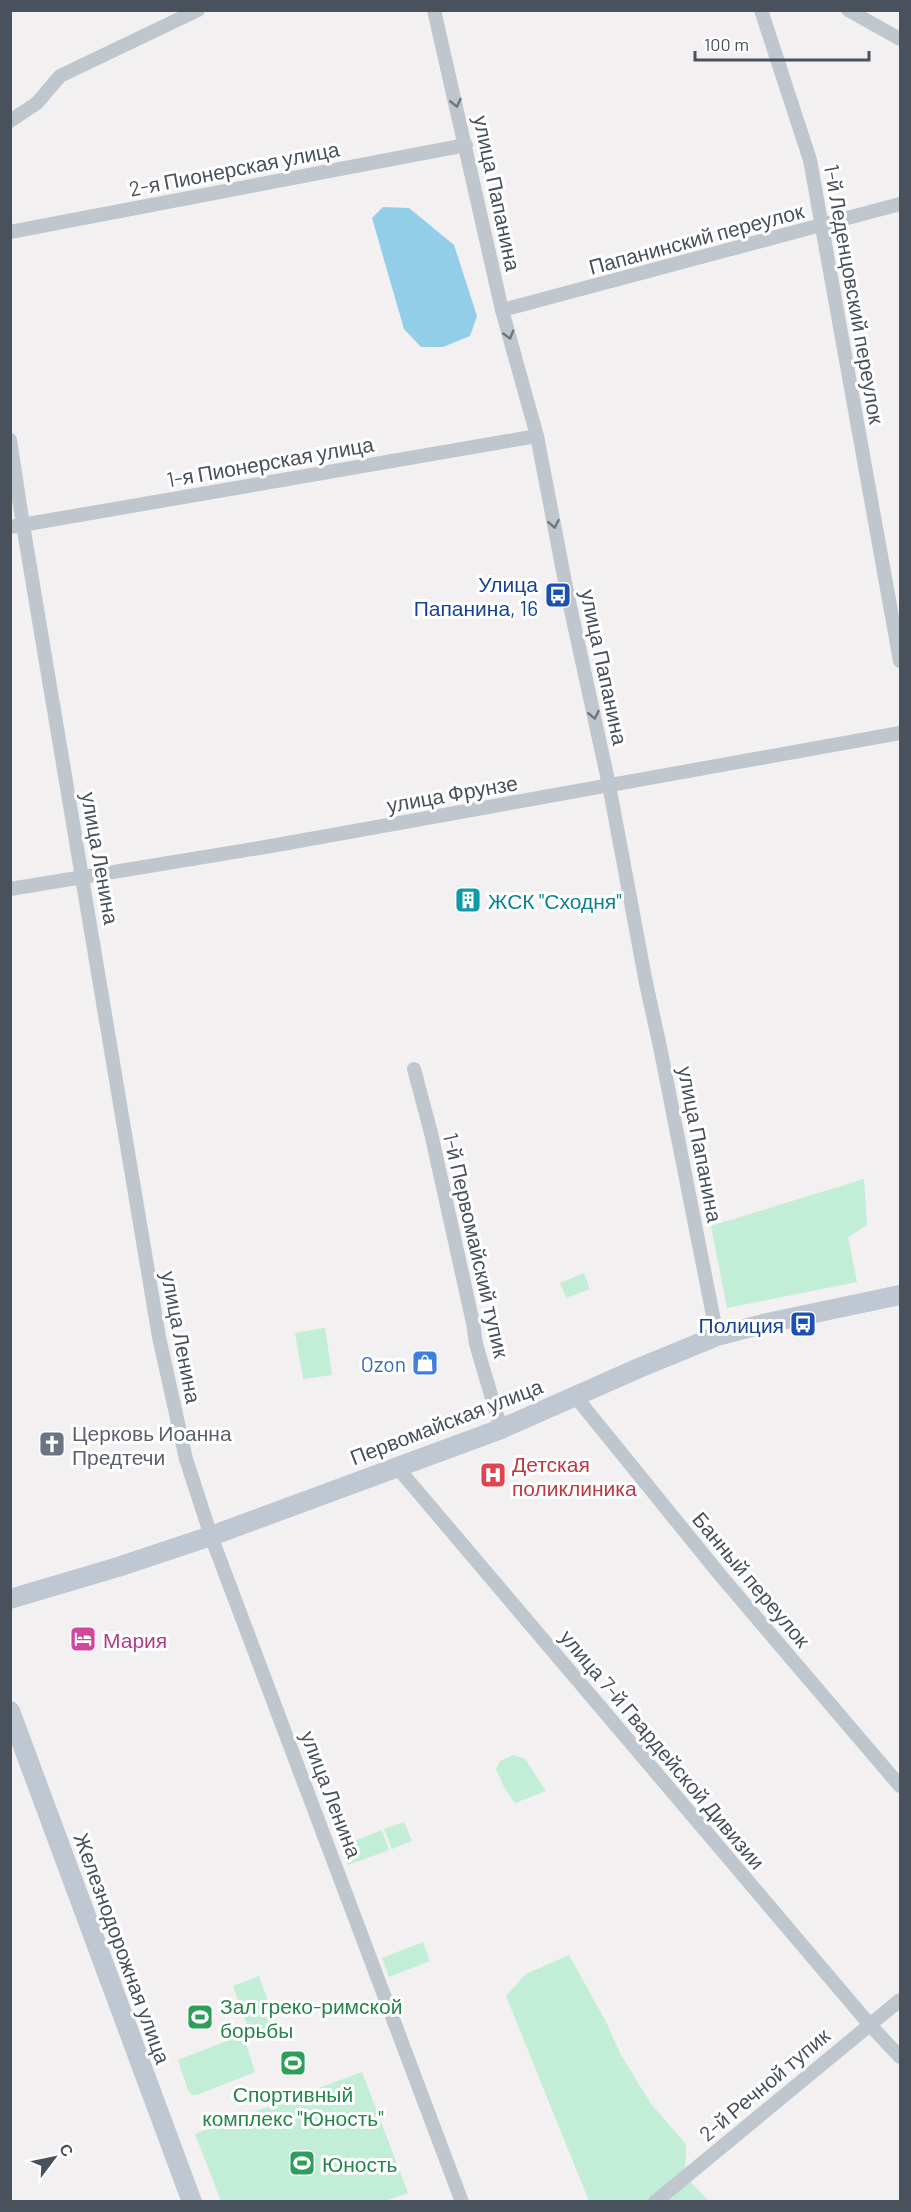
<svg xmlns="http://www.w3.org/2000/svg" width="911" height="2212" font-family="Barlow,sans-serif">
  <rect width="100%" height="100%" fill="#f2f0f0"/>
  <g fill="#c2edd6">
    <path d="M 864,1179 L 867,1225 L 848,1237 L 857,1282 L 727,1308 L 711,1226 Z"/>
    <path d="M 584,1273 L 590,1289 L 566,1298 L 560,1283 Z"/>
    <path d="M 325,1328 L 332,1375 L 303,1379 L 295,1333 Z"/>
    <path d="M 514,1755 L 525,1759 L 546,1791 L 515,1803 L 504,1787 L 496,1769 L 500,1761 Z"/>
    <path d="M 404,1822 L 412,1841 L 392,1849 L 384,1829 Z"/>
    <path d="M 382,1830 L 389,1850 L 348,1865 L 341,1846 Z"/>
    <path d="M 423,1942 L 430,1961 L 389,1977 L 382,1958 Z"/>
    <path d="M 569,1955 L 606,2022 L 621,2055 L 651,2104 L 686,2144 L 685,2176 L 709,2201 L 589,2201 L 506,1996 L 526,1974 Z"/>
    <path d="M 259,1976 L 279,2031 L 253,2041 L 233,1986 Z"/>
    <path d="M 237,2037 L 242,2037 L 245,2041 L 255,2072 L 197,2095 L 192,2095 L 188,2090 L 178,2060 Z"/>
    <path d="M 362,2072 L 408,2193 L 385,2201 L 221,2201 L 195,2134 Z"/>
  </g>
  <path fill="#92cee7" d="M 383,207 L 409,208 L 454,245 L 477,316 L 470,336 L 443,347 L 421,347 L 404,329 L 372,218 Z"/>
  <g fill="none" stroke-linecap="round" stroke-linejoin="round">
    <g stroke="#bfc6ce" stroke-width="14">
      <path d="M 434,10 L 502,310 L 537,436 L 567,592 L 609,785 L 646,983 L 660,1047 L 717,1336"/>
      <path d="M 761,10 L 810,160 L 900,661"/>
      <path d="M 848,10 L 900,39"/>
      <path d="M 10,121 L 37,103 L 60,76 L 198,10"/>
      <path d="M 10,232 L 466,145"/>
      <path d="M 502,310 L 900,204"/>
      <path d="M 10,440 L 23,525 L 159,1337 L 186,1459 L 211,1536 L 462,2202"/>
      <path d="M 10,527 L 537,436"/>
      <path d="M 10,889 L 271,846 L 900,733"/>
      <path d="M 414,1069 L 431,1133 L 473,1323 L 476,1344 L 501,1429"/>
      <path d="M 575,1396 L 721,1576 L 900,1786"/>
      <path d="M 396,1466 L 870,2025 L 900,2057"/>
      <path d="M 655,2202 L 900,2000"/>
    </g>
    <g stroke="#bfc7d2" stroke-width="20">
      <path d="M 10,1599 L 118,1567 L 211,1536 L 501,1429 L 639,1368 L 717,1336 L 767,1323 L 900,1295"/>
      <path d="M 10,1711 L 192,2202"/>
    </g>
  </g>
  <defs><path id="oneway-chevron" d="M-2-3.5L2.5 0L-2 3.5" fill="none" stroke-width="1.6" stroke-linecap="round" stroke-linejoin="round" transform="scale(1.5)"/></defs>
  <g stroke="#6c757e">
    <use href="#oneway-chevron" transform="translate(456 103) rotate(77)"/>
    <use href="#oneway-chevron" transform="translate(509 335) rotate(74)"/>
    <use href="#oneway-chevron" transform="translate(554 524) rotate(79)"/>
    <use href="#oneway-chevron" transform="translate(594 715) rotate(78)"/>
  </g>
  <defs>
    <symbol id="bus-square" viewBox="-11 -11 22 22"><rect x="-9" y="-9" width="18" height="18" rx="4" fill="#1a4fb4" stroke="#fff"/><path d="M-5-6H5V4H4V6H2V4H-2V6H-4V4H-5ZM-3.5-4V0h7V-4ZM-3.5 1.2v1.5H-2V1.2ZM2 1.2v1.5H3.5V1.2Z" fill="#fff"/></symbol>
    <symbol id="building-square" viewBox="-11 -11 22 22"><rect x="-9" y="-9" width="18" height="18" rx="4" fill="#0f9aa8" stroke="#fff"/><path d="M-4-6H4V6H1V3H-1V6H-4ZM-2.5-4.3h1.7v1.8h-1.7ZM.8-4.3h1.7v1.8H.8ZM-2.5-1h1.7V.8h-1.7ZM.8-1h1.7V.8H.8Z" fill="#fff"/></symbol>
    <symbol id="shop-square" viewBox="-11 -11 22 22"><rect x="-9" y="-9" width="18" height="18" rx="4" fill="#3f7fe0" stroke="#fff"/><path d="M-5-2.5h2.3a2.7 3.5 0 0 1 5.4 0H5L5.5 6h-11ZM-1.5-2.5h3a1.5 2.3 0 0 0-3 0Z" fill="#fff"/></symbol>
    <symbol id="church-square" viewBox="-11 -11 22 22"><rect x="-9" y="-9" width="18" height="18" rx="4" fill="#6b7280" stroke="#fff"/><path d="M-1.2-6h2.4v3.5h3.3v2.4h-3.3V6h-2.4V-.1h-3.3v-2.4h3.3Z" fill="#fff"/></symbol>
    <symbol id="hospital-square" viewBox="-11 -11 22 22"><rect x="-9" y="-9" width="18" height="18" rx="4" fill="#e0444e" stroke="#fff"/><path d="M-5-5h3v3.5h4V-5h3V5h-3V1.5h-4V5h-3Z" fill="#fff"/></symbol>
    <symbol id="hotel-square" viewBox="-11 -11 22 22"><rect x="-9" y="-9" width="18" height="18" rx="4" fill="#d1479c" stroke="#fff"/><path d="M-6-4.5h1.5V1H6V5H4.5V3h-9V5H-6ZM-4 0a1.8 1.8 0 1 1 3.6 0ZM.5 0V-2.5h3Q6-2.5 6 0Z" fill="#fff"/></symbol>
    <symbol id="stadium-square" viewBox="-11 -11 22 22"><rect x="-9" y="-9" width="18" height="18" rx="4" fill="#2e9e5b" stroke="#fff"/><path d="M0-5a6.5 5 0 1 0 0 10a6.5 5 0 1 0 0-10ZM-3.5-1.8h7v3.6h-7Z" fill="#fff"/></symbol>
  </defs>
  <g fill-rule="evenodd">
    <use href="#bus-square" x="543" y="580" width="30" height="30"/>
    <use href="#building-square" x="453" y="885" width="30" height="30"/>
    <use href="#bus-square" x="788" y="1309" width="30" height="30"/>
    <use href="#shop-square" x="410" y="1348" width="30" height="30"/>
    <use href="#church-square" x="37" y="1429" width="30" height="30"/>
    <use href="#hospital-square" x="478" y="1460" width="30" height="30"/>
    <use href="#hotel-square" x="68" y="1624" width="30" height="30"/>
    <use href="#stadium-square" x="185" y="2002" width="30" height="30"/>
    <use href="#stadium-square" x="278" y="2048" width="30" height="30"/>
    <use href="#stadium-square" x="287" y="2148" width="30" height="30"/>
  </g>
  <g text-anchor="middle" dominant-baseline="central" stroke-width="6" stroke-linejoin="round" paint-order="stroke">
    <g font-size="21" fill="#49525c" stroke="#fff">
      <text transform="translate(234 168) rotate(-11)">2-я Пионерская улица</text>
      <text transform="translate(498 193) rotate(78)">улица Папанина</text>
      <text transform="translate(696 238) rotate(-15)">Папанинский переулок</text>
      <text transform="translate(855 294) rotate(80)">1-й Леденцовский переулок</text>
      <text transform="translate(270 461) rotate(-10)">1-я Пионерская улица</text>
      <text transform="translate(605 667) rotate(78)">улица Папанина</text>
      <text transform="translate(452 793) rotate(-10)">улица Фрунзе</text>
      <text transform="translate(101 858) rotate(80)">улица Ленина</text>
      <text transform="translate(701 1144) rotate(79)">улица Папанина</text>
      <text transform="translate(477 1245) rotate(77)">1-й Первомайский тупик</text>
      <text transform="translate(182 1337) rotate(79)">улица Ленина</text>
      <text transform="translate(446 1421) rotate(-21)">Первомайская улица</text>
      <text transform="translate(752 1579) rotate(50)">Банный переулок</text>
      <text transform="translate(663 1749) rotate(50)">улица 7-й Гвардейской Дивизии</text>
      <text transform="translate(332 1794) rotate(69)">улица Ленина</text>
      <text transform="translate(123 1948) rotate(70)">Железнодорожная улица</text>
      <text transform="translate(764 2084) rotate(-40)">2-й Речной тупик</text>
    </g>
    <g font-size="21" fill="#164399" stroke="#fff" text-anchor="end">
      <text x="538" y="583">Улица<tspan x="538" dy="24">Папанина, 16</tspan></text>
      <text x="784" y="1324">Полиция</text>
    </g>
    <g font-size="21" fill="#0d838f" stroke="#fff" text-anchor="start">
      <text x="488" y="900">ЖСК "Сходня"</text>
    </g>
    <g font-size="21" fill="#366cbe" stroke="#fff" text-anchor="end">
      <text x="406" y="1363">Ozon</text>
    </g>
    <g font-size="21" fill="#5b616d" stroke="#fff" text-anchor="start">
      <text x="72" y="1432">Церковь Иоанна<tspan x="72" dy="24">Предтечи</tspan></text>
    </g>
    <g font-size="21" fill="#be3a42" stroke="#fff" text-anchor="start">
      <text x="512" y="1463">Детская<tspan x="512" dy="24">поликлиника</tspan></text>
    </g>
    <g font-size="21" fill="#b23c85" stroke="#fff" text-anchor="start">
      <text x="103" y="1639">Мария</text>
    </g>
    <g font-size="21" fill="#27864d" stroke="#fff" text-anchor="start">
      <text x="220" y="2005">Зал греко-римской<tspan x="220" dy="24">борьбы</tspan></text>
      <text x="293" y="2093" text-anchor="middle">Спортивный<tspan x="293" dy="24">комплекс "Юность"</tspan></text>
      <text x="322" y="2163">Юность</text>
    </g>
  </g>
  <rect width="911" height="2212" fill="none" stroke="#49525c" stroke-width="24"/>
  <g transform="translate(54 2158) rotate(58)" stroke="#ffffff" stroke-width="4.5" paint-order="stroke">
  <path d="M0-4.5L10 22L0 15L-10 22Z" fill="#49525c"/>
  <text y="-9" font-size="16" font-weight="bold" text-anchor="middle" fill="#49525c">С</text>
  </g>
  <path d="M695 51v9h174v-9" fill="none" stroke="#49525c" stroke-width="3"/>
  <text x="704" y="51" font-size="18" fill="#49525c" stroke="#ffffff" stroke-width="4.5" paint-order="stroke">100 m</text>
</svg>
